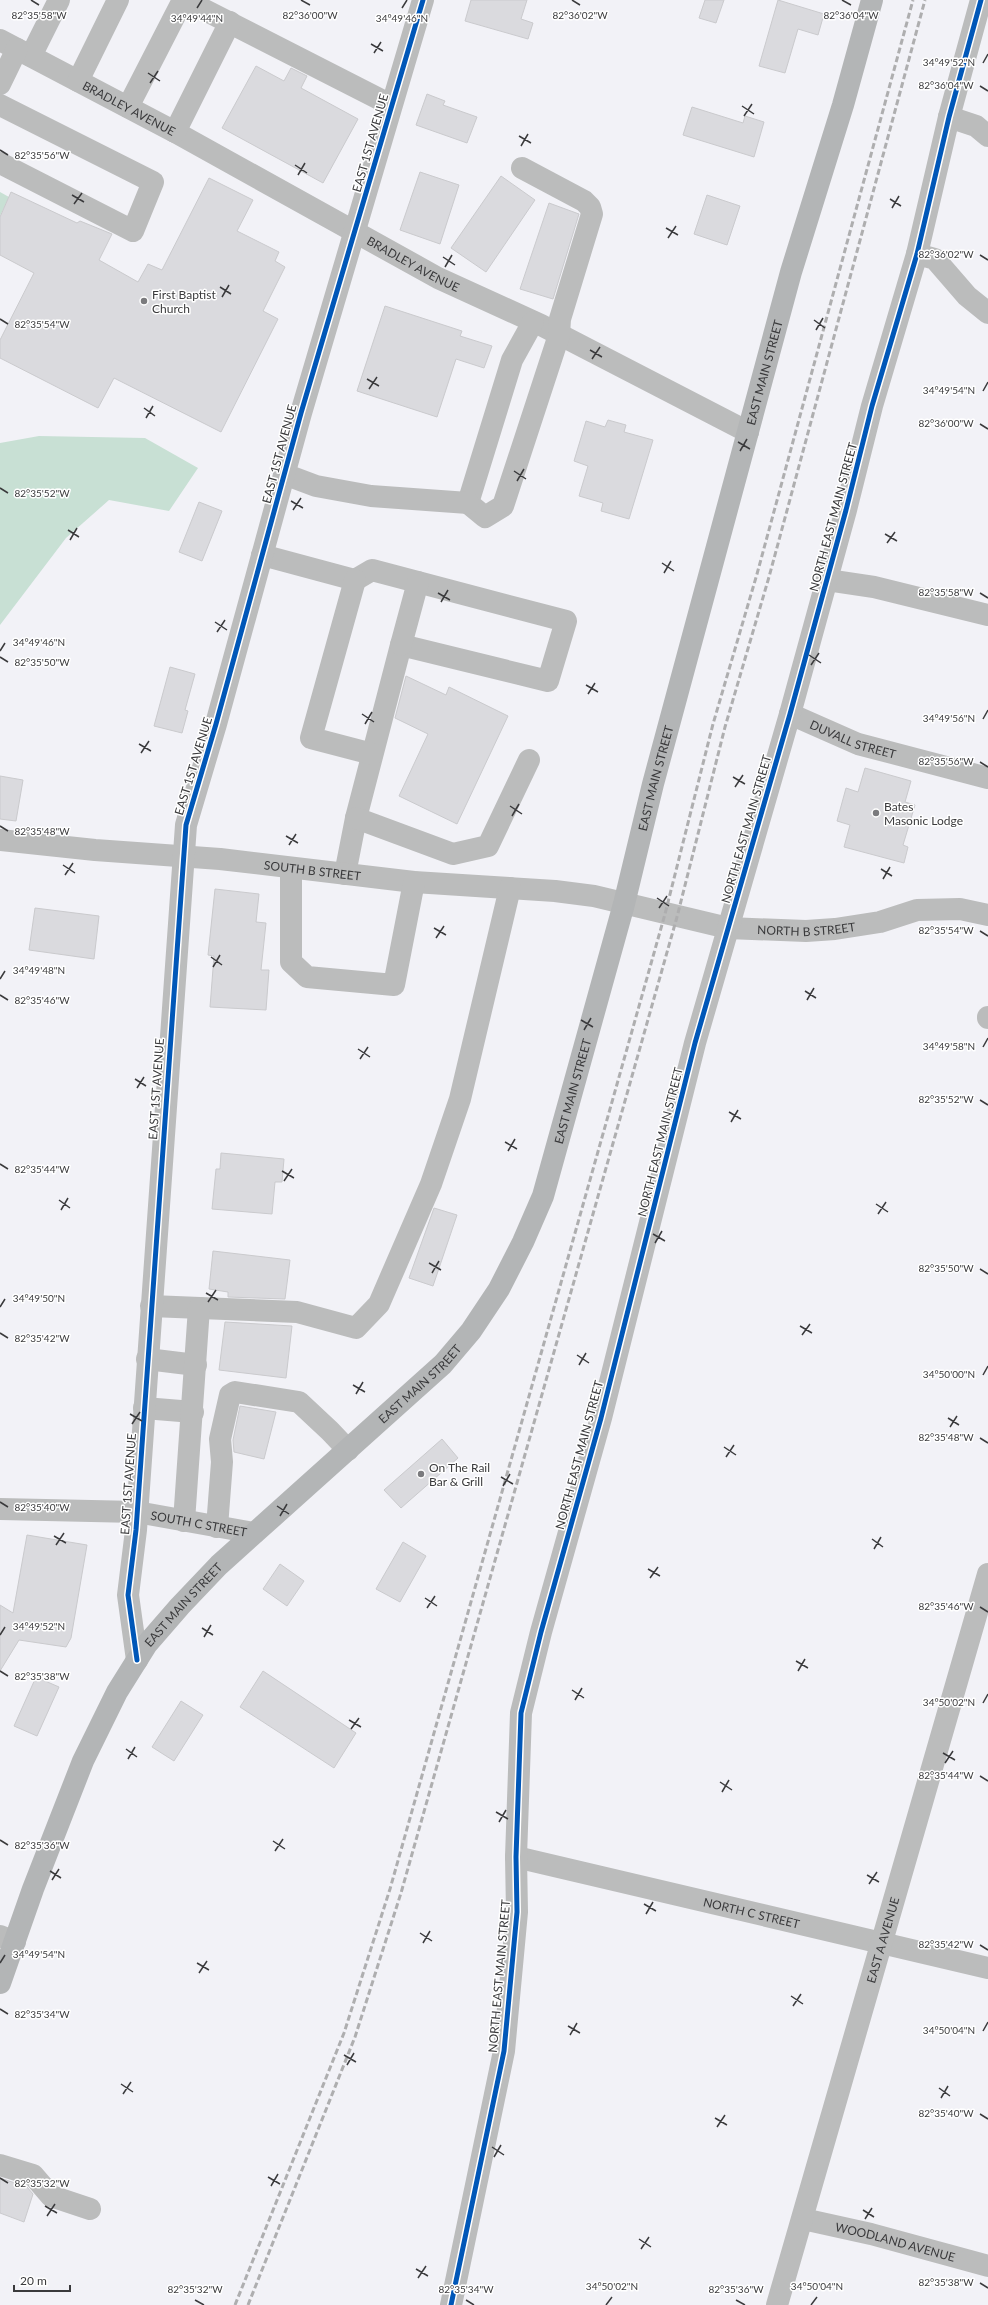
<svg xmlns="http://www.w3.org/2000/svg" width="988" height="2305" font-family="Lato,sans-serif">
  <rect width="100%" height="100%" fill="#f2f2f7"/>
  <g fill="#c8e0d4">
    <path d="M 0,192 L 9,197 L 0,216 Z"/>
    <path d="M 39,436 L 145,438 L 198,468 L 169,511 L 109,500 L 66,538 L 0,625 L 0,443 Z"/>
  </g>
  <g fill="#dadade" stroke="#cacacd">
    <path d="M 471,0 L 527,0 L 521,19 L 533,23 L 528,39 L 465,21 Z"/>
    <path d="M 705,0 L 724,0 L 716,23 L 699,18 Z"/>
    <path d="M 778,0 L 824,14 L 818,35 L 798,29 L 785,73 L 759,66 Z"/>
    <path d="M 256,66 L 284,81 L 291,68 L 307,76 L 301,88 L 358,119 L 323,183 L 222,128 Z"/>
    <path d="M 427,94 L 445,101 L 443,105 L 477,117 L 467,143 L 416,125 Z"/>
    <path d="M 692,107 L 743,123 L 745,116 L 764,122 L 754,157 L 683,135 Z"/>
    <path d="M 420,172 L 459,185 L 440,244 L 400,230 Z"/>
    <path d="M 501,176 L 535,200 L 486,272 L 451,248 Z"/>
    <path d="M 209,178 L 253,200 L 237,231 L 279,252 L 275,261 L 285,267 L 263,311 L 278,319 L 221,432 L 114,378 L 98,408 L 0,358 L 0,340 L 34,273 L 0,255 L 0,217 L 11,192 L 77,223 L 80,221 L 112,234 L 99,260 L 138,282 L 148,264 L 162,270 Z"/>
    <path d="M 707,195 L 740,206 L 727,245 L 694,234 Z"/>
    <path d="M 549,203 L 579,214 L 553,299 L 520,289 Z"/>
    <path d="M 385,306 L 462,331 L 460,336 L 492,346 L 484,368 L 456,359 L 437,417 L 357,391 Z"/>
    <path d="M 608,420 L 626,425 L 624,432 L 653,440 L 629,519 L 601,511 L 603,503 L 579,496 L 588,466 L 574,461 L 586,421 L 605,427 Z"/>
    <path d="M 199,502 L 222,511 L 202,561 L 179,552 Z"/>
    <path d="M 170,667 L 195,674 L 185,710 L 188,711 L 182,733 L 154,726 Z"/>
    <path d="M 406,676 L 446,695 L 449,687 L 508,716 L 457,824 L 399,796 L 428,734 L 395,718 Z"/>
    <path d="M 865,768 L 911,781 L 905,802 L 915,805 L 903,845 L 908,847 L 904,863 L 844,847 L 850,825 L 837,821 L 846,788 L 858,792 Z"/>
    <path d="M 0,776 L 23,780 L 16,821 L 0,819 Z"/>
    <path d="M 215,889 L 259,894 L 256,922 L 266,923 L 261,970 L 269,970 L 266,1010 L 210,1007 L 214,956 L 208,955 Z"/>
    <path d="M 35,908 L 99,916 L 94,959 L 29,950 Z"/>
    <path d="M 221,1153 L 284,1159 L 282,1182 L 275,1182 L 272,1214 L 212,1209 L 216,1169 L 220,1169 Z"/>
    <path d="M 434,1208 L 457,1215 L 433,1286 L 409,1278 Z"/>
    <path d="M 213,1251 L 290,1260 L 285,1299 L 228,1297 L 228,1292 L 209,1289 Z"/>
    <path d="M 225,1322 L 292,1326 L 286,1378 L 219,1370 Z"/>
    <path d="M 240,1406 L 276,1412 L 264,1459 L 234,1452 L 233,1440 Z"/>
    <path d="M 442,1439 L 458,1458 L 401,1508 L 384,1490 Z"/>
    <path d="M 27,1535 L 87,1545 L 71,1638 L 66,1647 L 19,1640 L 0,1671 L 0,1605 L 13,1613 Z"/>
    <path d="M 403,1542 L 426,1556 L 400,1602 L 376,1589 Z"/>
    <path d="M 280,1564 L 304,1581 L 287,1606 L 263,1589 Z"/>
    <path d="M 263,1671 L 356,1733 L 334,1768 L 240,1707 Z"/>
    <path d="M 36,1677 L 59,1687 L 37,1736 L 14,1726 Z"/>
    <path d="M 181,1701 L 203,1715 L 174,1761 L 152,1747 Z"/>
    <path d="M 0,2178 L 27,2187 L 33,2194 L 24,2222 L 0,2213 Z"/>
  </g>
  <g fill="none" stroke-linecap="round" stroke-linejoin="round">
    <g stroke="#bbbcbc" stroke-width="22">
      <path d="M 185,0 L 391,105"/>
      <path id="s1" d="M 0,40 L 175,132 L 438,278 L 541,325 L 748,432"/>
      <path d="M 31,56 L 59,0"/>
      <path d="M 78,81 L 118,0"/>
      <path d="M 0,84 L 17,49"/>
      <path d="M 0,105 L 153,182 L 133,231 L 0,163"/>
      <path d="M 128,107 L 183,0"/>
      <path d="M 949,117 L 976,126 L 988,136"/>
      <path d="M 175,132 L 230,22"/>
      <path d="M 522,168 L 584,201 L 590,207 L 592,214 L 560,319 L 559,335 L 503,506 L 485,517 L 468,503 L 512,360 L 533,322"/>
      <path d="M 917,254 L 935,259 L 967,296 L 988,313"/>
      <path d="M 284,474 L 316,486 L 371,496 L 468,503"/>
      <path d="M 262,555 L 355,580 L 372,570 L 566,621 L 548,681 L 401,645 L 356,818 L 345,874"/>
      <path d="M 355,580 L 311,738 L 372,754"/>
      <path d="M 827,580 L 874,587 L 988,615"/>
      <path d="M 401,645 L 418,582"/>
      <path id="s2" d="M 790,714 L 858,744 L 988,778"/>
      <path d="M 356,818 L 453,854 L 488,846 L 529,760"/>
      <path id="s3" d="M 0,840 L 95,850 L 220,859 L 414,882 L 555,891 L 594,896 L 728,928 L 806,931 L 835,929 L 880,922 L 917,910 L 960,909 L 988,915"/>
      <path d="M 291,868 L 291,962 L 307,977 L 394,985 L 414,882"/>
      <path d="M 988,1017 L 988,1018"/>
      <path d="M 151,1306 L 297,1312 L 356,1328 L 379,1304 L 431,1184 L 460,1099 L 510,888"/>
      <path d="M 147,1359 L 196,1365"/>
      <path d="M 144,1408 L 193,1412"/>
      <path id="s4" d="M 0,1509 L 137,1512 L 254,1533"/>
      <path d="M 184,1521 L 199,1308"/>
      <path d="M 217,1527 L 222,1462 L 220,1439 L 230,1395 L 235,1392 L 299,1402 L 330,1431 L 348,1450"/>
      <path d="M 137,1660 L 128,1595 L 136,1530 L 186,825 L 216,724 L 301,413 L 423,0"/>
      <path id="s5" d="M 516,1857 L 988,1968"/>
      <path d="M 0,1936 L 15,1942"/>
      <path d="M 0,2165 L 33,2175 L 51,2196 L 90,2209"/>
      <path id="s6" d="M 803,2219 L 871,2234 L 988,2266"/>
      <path d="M 451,2305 L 504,2051 L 517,1912 L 516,1857 L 521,1713 L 541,1632 L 601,1418 L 695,1043 L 790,714 L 846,510 L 872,406 L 917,254 L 949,117 L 981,0"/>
      <path id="s7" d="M 777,2305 L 988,1574"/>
    </g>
    <path stroke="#b3b5b6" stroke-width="22" id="s8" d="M 0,1983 L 33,1889 L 83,1761 L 117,1692 L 147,1644 L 180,1606 L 219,1565 L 443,1364 L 471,1331 L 499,1289 L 523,1242 L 543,1196 L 624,904 L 653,784 L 791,272 L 843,105 L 872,0"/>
    <g stroke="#aeaeaf" stroke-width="3" stroke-dasharray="6 3" stroke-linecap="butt">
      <path d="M 235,2305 L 344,2033 L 390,1889 L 665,914 L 713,724 L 757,574 L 913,0"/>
      <path d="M 248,2305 L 355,2037 L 401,1893 L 677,917 L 725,727 L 769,577 L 925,0"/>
    </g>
    <defs>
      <g id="cycleway">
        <path d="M 137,1660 L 128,1595 L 136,1530 L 186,825 L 216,724 L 301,413 L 423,0"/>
        <path d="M 451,2305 L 504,2051 L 517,1912 L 516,1857 L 521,1713 L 541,1632 L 601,1418 L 695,1043 L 790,714 L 846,510 L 872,406 L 917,254 L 949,117 L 981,0"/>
      </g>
    </defs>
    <use href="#cycleway" stroke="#fff" stroke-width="8"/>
    <use href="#cycleway" stroke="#0057b8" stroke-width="5"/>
  </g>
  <path fill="none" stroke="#3a3a3c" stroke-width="1.5" d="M 31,0 L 39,5M 301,0 L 310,5M 572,0 L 580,5M 842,0 L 851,5M 197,8 L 202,0M 402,8 L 407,0M 371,44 L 383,51M 374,53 L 381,42M 983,63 L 988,54M 148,73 L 160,81M 150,83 L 158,71M 980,86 L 988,91M 742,106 L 754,114M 744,116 L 752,104M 519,136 L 531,143M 521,146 L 528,134M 0,150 L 8,155M 295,165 L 307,173M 298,175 L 305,163M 72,195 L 84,202M 890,199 L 901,206M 74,204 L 82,193M 892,208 L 899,196M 666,228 L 678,235M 668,238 L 676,226M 980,255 L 988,260M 443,257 L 455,265M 445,267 L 452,255M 220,287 L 231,294M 222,297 L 229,285M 0,319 L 8,324M 814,320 L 825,328M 816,330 L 823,318M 590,350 L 602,357M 592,359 L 600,347M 367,379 L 379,386M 369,389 L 377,377M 983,391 L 988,382M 144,408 L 155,416M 146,418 L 153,406M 980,424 L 988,429M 738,442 L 750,449M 740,451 L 747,439M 514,471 L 526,479M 517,481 L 524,469M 0,488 L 8,493M 291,501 L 303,508M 293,510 L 301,498M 68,530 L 79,537M 885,534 L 897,541M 70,540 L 77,528M 887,543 L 895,532M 662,563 L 674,571M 664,573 L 671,561M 438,593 L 450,600M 980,593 L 988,598M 441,602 L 448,590M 215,622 L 227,630M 217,632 L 225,620M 0,651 L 5,643M 809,655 L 821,663M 0,657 L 8,662M 811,665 L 819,653M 586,685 L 598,692M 588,694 L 595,683M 362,714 L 374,722M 983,719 L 988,710M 365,724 L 372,712M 139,744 L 151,751M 141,753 L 149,741M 980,762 L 988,767M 733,777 L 745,784M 735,787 L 743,775M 510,806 L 522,814M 512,816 L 519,804M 0,826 L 8,831M 286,836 L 298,843M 289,845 L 296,834M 63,865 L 75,873M 881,869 L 892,876M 65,875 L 73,863M 883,879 L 890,867M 657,898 L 669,906M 659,908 L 667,896M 434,928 L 446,935M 980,931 L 988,936M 436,938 L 444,926M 211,957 L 222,965M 213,967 L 220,955M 0,979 L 5,971M 805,991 L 816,998M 0,995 L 8,1000M 807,1000 L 814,988M 581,1020 L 593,1027M 584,1030 L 591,1018M 983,1047 L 988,1038M 358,1049 L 370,1057M 360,1059 L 368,1047M 135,1079 L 146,1086M 137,1088 L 144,1077M 980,1100 L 988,1105M 729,1112 L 741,1119M 731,1122 L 738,1110M 505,1142 L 517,1149M 508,1151 L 515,1139M 0,1164 L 8,1169M 282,1171 L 294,1178M 284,1181 L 292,1169M 59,1200 L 70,1208M 876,1204 L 888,1212M 61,1210 L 68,1198M 878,1214 L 886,1202M 653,1234 L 665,1241M 655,1243 L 662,1231M 429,1263 L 441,1270M 980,1269 L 988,1274M 432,1273 L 439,1261M 206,1293 L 218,1300M 208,1302 L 216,1290M 0,1307 L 5,1299M 800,1326 L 812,1333M 0,1333 L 8,1338M 802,1335 L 810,1324M 577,1355 L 589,1363M 579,1365 L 586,1353M 983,1375 L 988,1366M 353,1385 L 365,1392M 356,1394 L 363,1382M 130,1414 L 142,1421M 948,1418 L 959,1425M 132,1424 L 140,1412M 950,1427 L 957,1416M 980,1438 L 988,1443M 724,1447 L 736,1455M 726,1457 L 734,1445M 501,1477 L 513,1484M 503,1486 L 510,1474M 0,1502 L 8,1507M 277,1506 L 289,1514M 280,1516 L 287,1504M 54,1536 L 66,1543M 872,1539 L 883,1547M 56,1545 L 64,1533M 874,1549 L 881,1537M 648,1569 L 660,1576M 650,1578 L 658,1567M 425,1598 L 437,1606M 980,1607 L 988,1612M 427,1608 L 435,1596M 202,1628 L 213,1635M 0,1635 L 5,1627M 204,1637 L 211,1625M 796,1661 L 808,1668M 0,1671 L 8,1676M 798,1671 L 805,1659M 572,1690 L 584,1698M 575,1700 L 582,1688M 983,1703 L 988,1694M 349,1720 L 361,1727M 351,1729 L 359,1718M 126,1749 L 137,1757M 943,1753 L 955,1760M 128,1759 L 135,1747M 945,1763 L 953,1751M 980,1776 L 988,1781M 720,1782 L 732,1790M 722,1792 L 729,1780M 496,1812 L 508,1819M 499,1822 L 506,1810M 0,1840 L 8,1845M 273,1841 L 285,1849M 275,1851 L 283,1839M 50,1871 L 61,1878M 867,1875 L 879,1882M 52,1880 L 59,1869M 869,1884 L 877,1872M 644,1904 L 656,1911M 646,1914 L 653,1902M 420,1933 L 432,1941M 423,1943 L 430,1931M 980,1945 L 988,1950M 0,1963 L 5,1955M 197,1963 L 209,1970M 199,1973 L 207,1961M 791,1996 L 803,2004M 793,2006 L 801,1994M 0,2009 L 8,2014M 568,2026 L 580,2033M 983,2031 L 988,2022M 570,2035 L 577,2023M 344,2055 L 356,2062M 347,2065 L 354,2053M 121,2084 L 133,2092M 939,2088 L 950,2096M 123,2094 L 131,2082M 941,2098 L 948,2086M 980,2114 L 988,2119M 715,2118 L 727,2125M 717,2127 L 725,2115M 492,2147 L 504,2155M 494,2157 L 501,2145M 268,2177 L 280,2184M 0,2178 L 8,2183M 271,2186 L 278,2174M 45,2206 L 57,2213M 863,2210 L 874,2217M 47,2216 L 55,2204M 865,2219 L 872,2208M 639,2239 L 651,2247M 641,2249 L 649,2237M 416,2269 L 428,2276M 418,2278 L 426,2266M 980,2283 L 988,2288M 195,2300 L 204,2305M 466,2300 L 474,2305M 736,2300 L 745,2305M 606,2305 L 612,2297M 811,2305 L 817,2297"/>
  <g fill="#7a7a7d" stroke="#fff" stroke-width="1.5">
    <circle cx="144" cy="301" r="4"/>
    <circle cx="876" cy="813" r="4"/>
    <circle cx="421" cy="1474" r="4"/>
  </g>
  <g text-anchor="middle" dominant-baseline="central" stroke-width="3" stroke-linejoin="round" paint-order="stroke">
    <g font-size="12" fill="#3a3a3c" stroke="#fff">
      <text stroke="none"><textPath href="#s1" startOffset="146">BRADLEY AVENUE</textPath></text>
      <text transform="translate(370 143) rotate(-74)">EAST 1ST AVENUE</text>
      <text stroke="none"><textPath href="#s1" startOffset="470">BRADLEY AVENUE</textPath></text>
      <text stroke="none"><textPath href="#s8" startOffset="1828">EAST MAIN STREET</textPath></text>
      <text transform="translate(279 454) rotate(-75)">EAST 1ST AVENUE</text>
      <text transform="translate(833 517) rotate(-75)">NORTH EAST MAIN STREET</text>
      <text stroke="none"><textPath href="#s2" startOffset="68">DUVALL STREET</textPath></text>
      <text transform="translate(193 766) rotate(-73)">EAST 1ST AVENUE</text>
      <text stroke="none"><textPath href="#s8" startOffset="1408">EAST MAIN STREET</textPath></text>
      <text transform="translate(746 829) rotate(-74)">NORTH EAST MAIN STREET</text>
      <text stroke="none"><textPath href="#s3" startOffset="314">SOUTH B STREET</textPath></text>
      <text stroke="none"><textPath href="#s3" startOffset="813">NORTH B STREET</textPath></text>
      <text transform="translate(156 1089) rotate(-86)">EAST 1ST AVENUE</text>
      <text stroke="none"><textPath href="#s8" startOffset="1084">EAST MAIN STREET</textPath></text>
      <text transform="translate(660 1142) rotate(-76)">NORTH EAST MAIN STREET</text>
      <text stroke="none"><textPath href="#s8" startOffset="748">EAST MAIN STREET</textPath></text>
      <text transform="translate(579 1455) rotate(-75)">NORTH EAST MAIN STREET</text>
      <text transform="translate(128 1484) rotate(-86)">EAST 1ST AVENUE</text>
      <text stroke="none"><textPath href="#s4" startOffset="200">SOUTH C STREET</textPath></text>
      <text stroke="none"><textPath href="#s8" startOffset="424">EAST MAIN STREET</textPath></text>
      <text stroke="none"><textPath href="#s5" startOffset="242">NORTH C STREET</textPath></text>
      <text stroke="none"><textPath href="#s7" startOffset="380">EAST A AVENUE</textPath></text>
      <text transform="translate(499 1976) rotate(-85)">NORTH EAST MAIN STREET</text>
      <text stroke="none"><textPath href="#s6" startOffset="95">WOODLAND AVENUE</textPath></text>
    </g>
    <g font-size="12" fill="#3a3a3c" stroke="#fff" text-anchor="start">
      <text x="152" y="294">First Baptist<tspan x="152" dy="14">Church</tspan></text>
      <text x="884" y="806">Bates<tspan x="884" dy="14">Masonic Lodge</tspan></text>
      <text x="429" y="1467">On The Rail<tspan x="429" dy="14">Bar &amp; Grill</tspan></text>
    </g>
  </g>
  <g font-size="10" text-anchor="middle" fill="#3a3a3c" stroke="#fff" stroke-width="3" stroke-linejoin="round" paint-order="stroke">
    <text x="39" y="19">82°35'58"W</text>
    <text x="310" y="19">82°36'00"W</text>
    <text x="580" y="19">82°36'02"W</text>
    <text x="851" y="19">82°36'04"W</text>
    <text x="197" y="22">34°49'44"N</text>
    <text x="402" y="22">34°49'46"N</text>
    <text x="949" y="66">34°49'52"N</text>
    <text x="946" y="89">82°36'04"W</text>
    <text x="42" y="159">82°35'56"W</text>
    <text x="946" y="258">82°36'02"W</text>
    <text x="42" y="328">82°35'54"W</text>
    <text x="949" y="394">34°49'54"N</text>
    <text x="946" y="427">82°36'00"W</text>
    <text x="42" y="497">82°35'52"W</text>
    <text x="946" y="596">82°35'58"W</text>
    <text x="39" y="646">34°49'46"N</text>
    <text x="42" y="666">82°35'50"W</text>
    <text x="949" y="722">34°49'56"N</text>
    <text x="946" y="765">82°35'56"W</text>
    <text x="42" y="835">82°35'48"W</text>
    <text x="946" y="934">82°35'54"W</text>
    <text x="39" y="974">34°49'48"N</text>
    <text x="42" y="1004">82°35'46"W</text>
    <text x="949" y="1050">34°49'58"N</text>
    <text x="946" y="1103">82°35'52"W</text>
    <text x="42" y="1173">82°35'44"W</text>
    <text x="946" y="1272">82°35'50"W</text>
    <text x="39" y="1302">34°49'50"N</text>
    <text x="42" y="1342">82°35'42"W</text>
    <text x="949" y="1378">34°50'00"N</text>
    <text x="946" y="1441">82°35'48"W</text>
    <text x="42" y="1511">82°35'40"W</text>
    <text x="946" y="1610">82°35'46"W</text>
    <text x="39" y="1630">34°49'52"N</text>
    <text x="42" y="1680">82°35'38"W</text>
    <text x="949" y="1706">34°50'02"N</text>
    <text x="946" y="1779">82°35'44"W</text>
    <text x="42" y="1849">82°35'36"W</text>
    <text x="946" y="1948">82°35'42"W</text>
    <text x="39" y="1958">34°49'54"N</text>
    <text x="42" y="2018">82°35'34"W</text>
    <text x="949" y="2034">34°50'04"N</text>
    <text x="946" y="2117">82°35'40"W</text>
    <text x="42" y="2187">82°35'32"W</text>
    <text x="946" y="2286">82°35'38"W</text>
    <text x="612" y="2290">34°50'02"N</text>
    <text x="817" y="2290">34°50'04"N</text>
    <text x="195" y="2293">82°35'32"W</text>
    <text x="466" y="2293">82°35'34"W</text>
    <text x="736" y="2293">82°35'36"W</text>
  </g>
  <path d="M14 2285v6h56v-6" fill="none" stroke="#3a3a3c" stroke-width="2"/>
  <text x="20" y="2285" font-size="12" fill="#3a3a3c" stroke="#ffffff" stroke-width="3" paint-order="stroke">20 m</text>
</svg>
